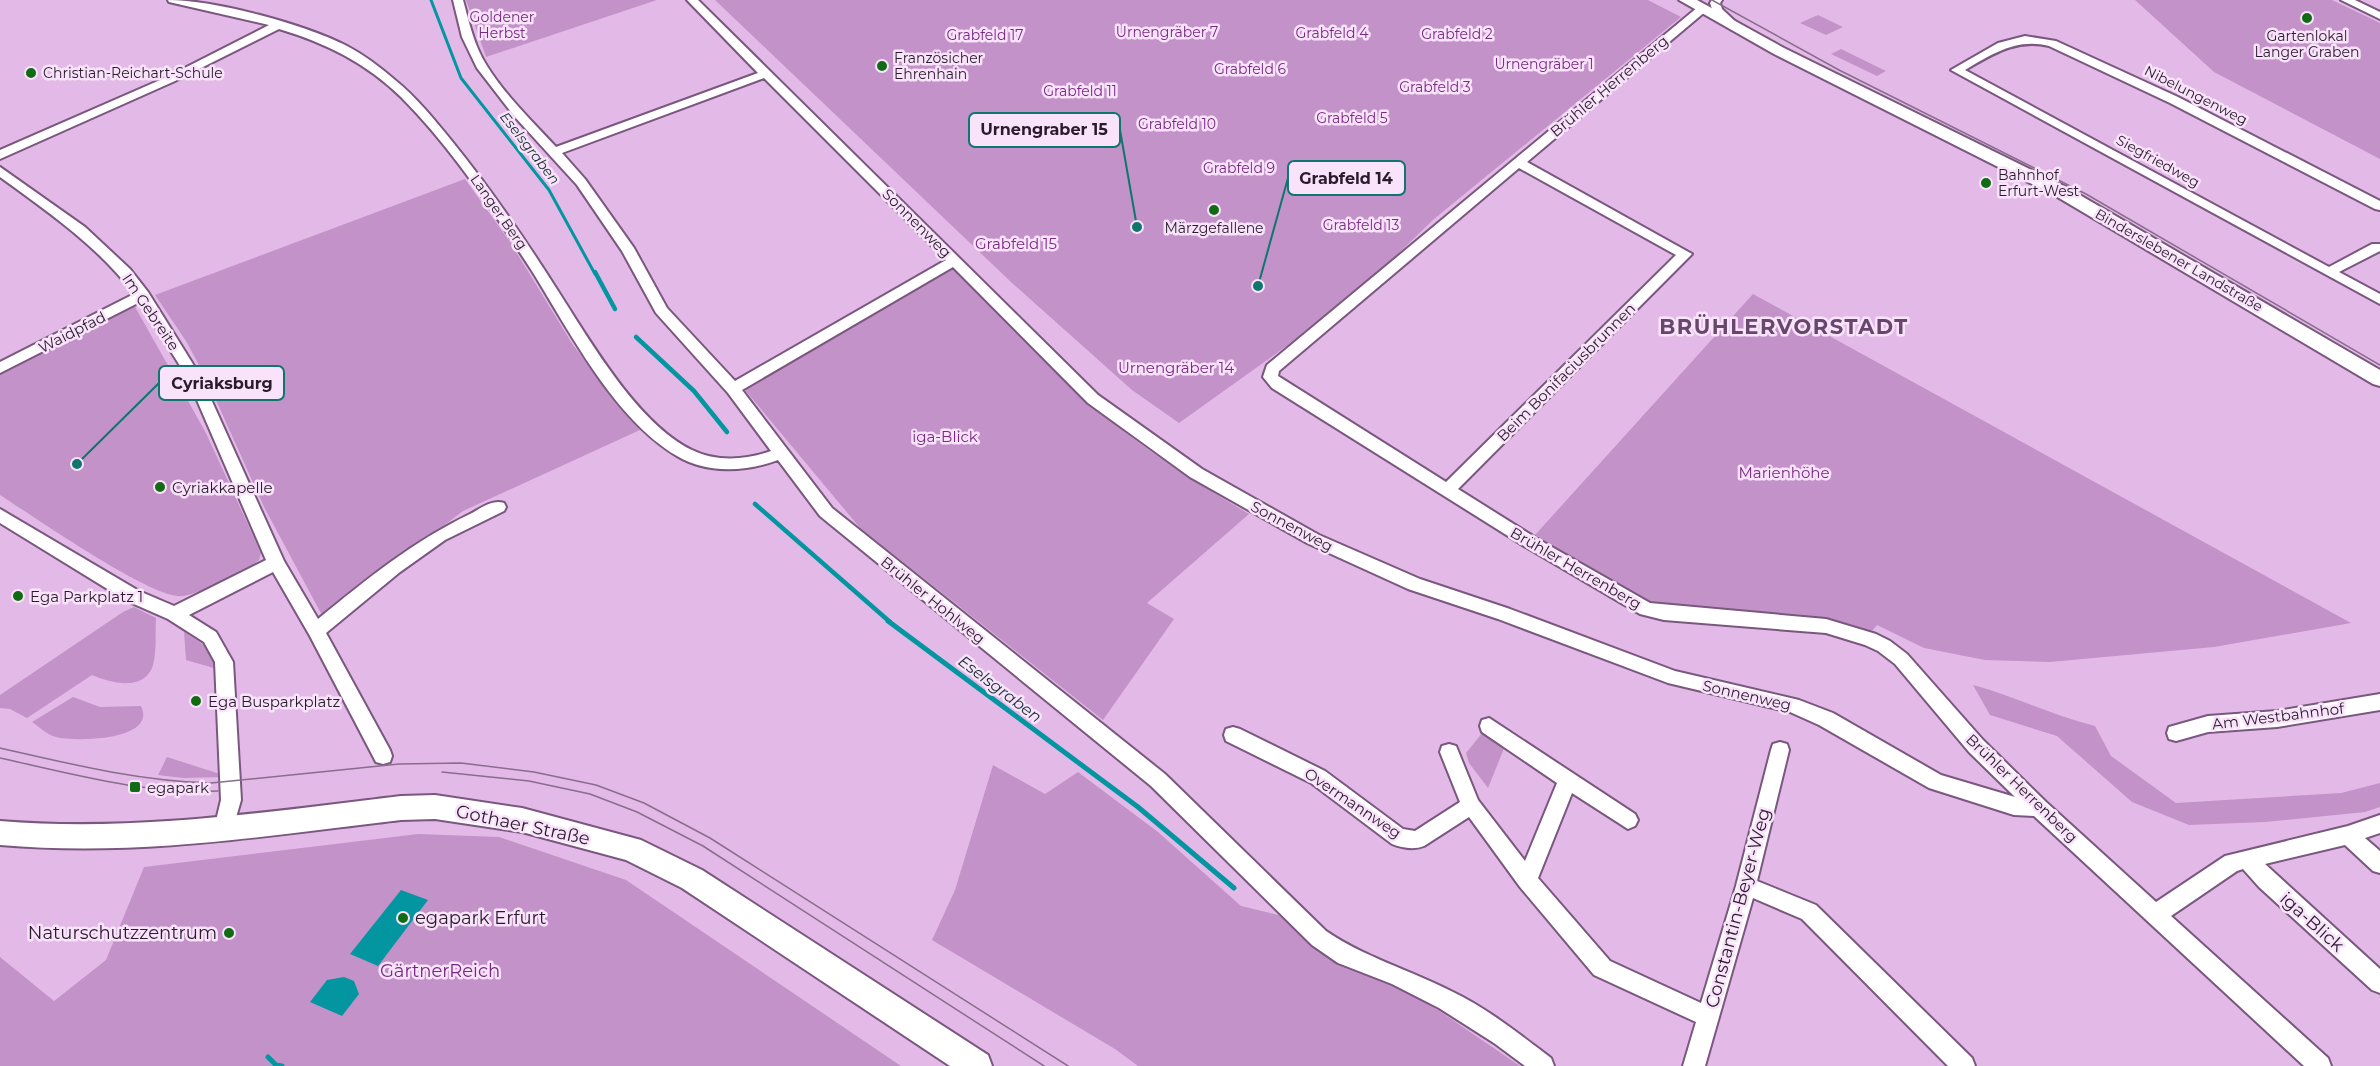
<svg xmlns="http://www.w3.org/2000/svg" width="2380" height="1066" font-family="Montserrat,sans-serif">
  <rect width="100%" height="100%" fill="#e3bae7"/>
  <g fill="#c392c8">
    <path d="M 466,0 L 657,0 L 486,57 Z"/>
    <path d="M 715,0 L 1648,0 L 1681,17 L 1434,219 L 1373,278 L 1319,323 L 1179,423 L 1132,390 L 1012,283 Z"/>
    <path d="M 2135,0 L 2332,0 L 2380,23 L 2380,159 L 2214,72 Z"/>
    <path d="M 1818,15 L 1843,27 L 1826,35 L 1800,23 Z"/>
    <path d="M 1841,49 L 1886,71 L 1877,76 L 1831,54 Z"/>
    <path d="M 465,179 L 510,242 L 573,345 L 640,430 L 463,511 L 323,617 L 264,507 L 207,380 L 186,341 L 155,295 Z"/>
    <path d="M 945,268 L 953,268 C 1009,324 1064,382 1126,433 C 1165,463 1207,489 1249,514 L 1147,603 L 1174,619 L 1103,720 L 860,528 L 745,390 L 749,384 Z"/>
    <path d="M 1753,294 L 2351,623 L 2214,647 L 2050,662 L 1985,660 L 1924,648 L 1877,625 L 1872,631 L 1849,624 L 1799,615 L 1674,606 L 1646,601 L 1535,535 Z"/>
    <path d="M 134,305 L 206,433 L 261,553 L 259,560 L 254,564 C 235,573 203,593 183,596 C 156,602 30,514 0,495 L 0,373 Z"/>
    <path d="M 134,607 L 156,618 C 155,633 157,651 153,665 C 145,692 110,683 92,675 L 27,718 L 10,709 L 0,708 L 0,695 L 123,612 Z"/>
    <path d="M 184,632 C 200,642 214,649 217,669 L 186,660 Z"/>
    <path d="M 1973,685 C 2015,696 2053,716 2095,726 L 2111,756 L 2176,803 L 2341,793 L 2380,783 L 2380,807 L 2365,812 L 2265,822 L 2189,825 L 2132,802 L 2057,736 L 1990,715 Z"/>
    <path d="M 73,697 L 100,707 L 141,706 C 158,741 74,742 56,737 C 47,735 40,727 32,722 Z"/>
    <path d="M 1483,732 L 1505,746 L 1488,788 L 1469,763 L 1466,753 Z"/>
    <path d="M 167,757 L 217,773 L 223,777 L 183,778 L 158,775 Z"/>
    <path d="M 993,765 L 1045,794 L 1078,772 L 1158,832 L 1241,906 L 1286,917 L 1441,1012 L 1520,1066 L 1138,1066 L 1115,1049 L 932,940 L 955,890 Z"/>
    <path d="M 418,834 L 499,837 L 626,880 L 901,1066 L 0,1066 L 0,957 L 54,1001 L 106,960 L 144,867 Z"/>
  </g>
  <g fill="#0496a0">
    <path d="M 401,890 L 428,900 L 378,966 L 350,954 Z"/>
    <path d="M 344,977 L 354,981 L 359,994 L 342,1016 L 310,1002 L 327,980 Z"/>
  </g>
  <g fill="none" stroke-linecap="round" stroke-linejoin="round">
    <path stroke="#0496a0" stroke-width="3" d="M 431,0 L 461,78 L 549,190 L 595,274"/>
    <g stroke="#0496a0" stroke-width="4.5">
      <path d="M 595,272 L 615,309"/>
      <path d="M 636,337 L 694,391 L 727,432"/>
      <path d="M 755,504 L 890,622"/>
    </g>
    <g stroke="#0496a0" stroke-width="5">
      <path d="M 888,621 L 1138,807 L 1234,888"/>
      <path d="M 268,1057 L 276,1065 L 282,1066"/>
    </g>
    <defs>
      <g id="street">
        <path d="M 168,0 C 215,0 304,24 347,46 C 364,55 380,67 395,80 C 416,97 434,119 451,140 C 490,188 525,239 558,291 C 590,341 638,424 692,450 C 716,462 746,460 771,451 L 728,393 L 656,313 L 622,251 L 577,185 L 514,116 L 477,68 L 462,37 L 453,0 L 463,0 C 469,22 474,46 487,66 C 505,95 532,121 556,147 L 758,73 L 687,0 L 698,0 L 1098,395 L 1202,469 L 1319,535 L 1420,579 L 1510,609 L 1675,671 L 1799,700 L 1833,713 L 1941,775 L 2015,797 L 1969,752 L 1895,664 L 1878,651 L 1865,645 L 1826,633 L 1664,620 L 1640,614 L 1524,546 L 1272,388 L 1263,377 L 1267,365 L 1698,7 L 1706,7 L 1706,11 L 1527,162 L 1692,254 L 1458,489 L 1536,538 L 1650,603 L 1826,619 L 1876,634 L 1890,641 L 1907,654 L 1983,740 L 2046,802 L 2156,902 L 2225,856 L 2348,826 L 2380,815 L 2380,833 L 2365,838 L 2380,851 L 2380,873 L 2373,871 L 2345,845 L 2265,864 L 2380,969 L 2380,993 L 2372,990 L 2259,887 L 2243,869 L 2237,871 L 2171,916 L 2328,1058 L 2331,1066 L 2304,1066 L 2034,816 L 2014,815 L 1929,788 L 1819,725 L 1790,712 L 1668,683 L 1498,619 L 1408,589 L 1307,543 L 1190,477 L 1088,403 L 953,267 L 742,390 L 832,508 L 1165,774 L 1326,931 C 1364,957 1410,970 1451,991 C 1487,1008 1519,1034 1551,1058 L 1554,1066 L 1525,1066 L 1494,1043 L 1439,1008 L 1392,984 L 1338,963 L 1312,945 L 1151,786 L 820,516 L 778,460 C 746,472 707,474 677,456 C 614,419 570,332 532,271 C 493,211 452,148 401,97 C 366,63 326,43 279,29 L 175,81 L 0,159 L 0,150 L 167,77 L 269,25 L 169,2 ZM 764,78 L 946,260 L 735,381 L 667,308 L 634,248 L 585,179 L 562,153 ZM 1519,168 L 1676,255 L 1446,482 L 1278,376 L 1279,371 Z"/>
        <path d="M 1712,0 L 1722,0 L 1720,3 L 1722,9 L 1740,26 L 1740,30 L 1732,30 L 1713,12 L 1710,3 Z"/>
        <path d="M 2341,0 L 2355,0 L 2380,12 L 2380,19 Z"/>
        <path d="M 2025,36 L 2056,41 L 2178,97 L 2380,201 L 2380,210 L 2375,209 L 2170,103 L 2049,46 C 2016,38 1993,54 1965,70 L 2329,267 L 2372,244 L 2380,244 L 2380,251 L 2339,272 L 2380,294 L 2380,304 L 1951,70 L 1998,43 Z"/>
        <path d="M 0,167 L 85,227 L 130,269 L 148,292 L 201,377 L 284,561 L 318,619 C 367,579 412,542 470,514 C 480,509 492,499 504,503 L 506,507 L 504,511 L 445,540 L 400,572 L 326,633 L 390,750 L 392,756 L 390,762 L 383,764 L 376,762 L 310,636 L 273,572 L 189,615 L 216,632 L 233,662 L 241,800 L 231,835 L 224,838 L 217,835 L 214,829 L 221,800 L 215,662 L 204,642 L 168,619 L 127,601 L 0,523 L 0,509 L 139,591 L 174,606 L 266,560 L 187,377 L 140,302 L 0,373 L 0,362 L 134,294 C 98,246 48,212 0,177 Z"/>
        <path d="M 2380,694 L 2380,710 L 2277,727 L 2208,732 L 2176,741 L 2169,739 L 2167,733 L 2169,727 L 2208,716 L 2277,711 Z"/>
        <path d="M 1489,718 L 1635,814 L 1638,820 L 1635,826 L 1628,829 L 1572,793 L 1538,878 L 1610,961 L 1701,1003 L 1736,886 L 1771,750 L 1773,744 L 1780,742 L 1787,744 L 1789,750 L 1757,881 L 1816,905 L 1972,1058 L 1975,1066 L 1948,1066 L 1802,919 L 1753,898 L 1705,1066 L 1683,1066 L 1696,1022 L 1594,975 L 1520,887 L 1469,817 L 1424,846 C 1414,850 1402,848 1392,844 L 1311,783 L 1226,741 L 1224,735 L 1226,729 L 1233,727 L 1240,729 L 1325,771 L 1403,829 L 1415,831 L 1460,802 L 1440,752 L 1442,746 L 1449,744 L 1456,746 L 1478,800 L 1525,861 L 1557,783 L 1482,732 L 1480,726 L 1482,720 Z"/>
      </g>
      <g id="secondary">
        <path d="M 1679,0 L 1697,0 L 1784,48 L 2066,187 L 2380,370 L 2380,386 L 2373,384 L 2054,195 L 1774,54 Z"/>
        <path d="M 435,795 L 522,808 L 641,840 L 702,870 L 988,1055 L 992,1066 L 950,1066 L 682,888 L 626,860 L 522,832 L 435,819 L 401,820 C 265,836 137,857 0,845 L 0,821 C 136,832 266,812 401,796 Z"/>
      </g>
    </defs>
    <use href="#street" stroke="#7a577e" stroke-width="4"/>
    <use href="#secondary" stroke="#7a577e" stroke-width="4"/>
    <use href="#street" fill="#fff" fill-rule="evenodd"/>
    <use href="#secondary" fill="#fff" fill-rule="evenodd"/>
    <g stroke="#896d8c" stroke-width="1.5">
      <path d="M 1712,0 L 1839,70 L 2086,194 L 2380,365"/>
      <path d="M 0,748 C 70,764 139,781 211,783 L 399,764 L 461,763 L 534,772 L 596,785 L 644,803 L 710,838 L 1068,1066"/>
      <path d="M 0,758 C 73,774 143,794 218,791"/>
      <path d="M 442,772 L 529,781 L 590,794 L 637,812 L 703,846 L 1044,1066"/>
    </g>
  </g>
  <g fill="#106b14" stroke="#f8e3fa" stroke-width="2">
    <circle cx="2307" cy="18" r="6"/>
    <circle cx="882" cy="66" r="6"/>
    <circle cx="31" cy="73" r="6"/>
    <circle cx="1986" cy="183" r="6"/>
    <circle cx="1214" cy="210" r="6"/>
    <circle cx="160" cy="487" r="6"/>
    <circle cx="18" cy="596" r="6"/>
    <circle cx="196" cy="701" r="6"/>
    <rect x="129" y="781" width="12" height="12" rx="3"/>
    <circle cx="403" cy="918" r="6"/>
    <circle cx="229" cy="933" r="6"/>
  </g>
  <g text-anchor="middle" dominant-baseline="central" stroke-width="5" stroke-linejoin="round" paint-order="stroke">
    <g font-size="14" fill="#792883" stroke="#f8e3fa">
      <text x="502" y="17">Goldener<tspan x="502" dy="16">Herbst</tspan></text>
      <text x="1167" y="32">Urnengräber 7</text>
      <text x="1332" y="33">Grabfeld 4</text>
      <text x="1457" y="34">Grabfeld 2</text>
      <text x="985" y="35">Grabfeld 17</text>
      <text x="1544" y="64">Urnengräber 1</text>
      <text x="1250" y="69">Grabfeld 6</text>
      <text x="1435" y="87">Grabfeld 3</text>
      <text x="1080" y="91">Grabfeld 11</text>
      <text x="1352" y="118">Grabfeld 5</text>
      <text x="1177" y="124">Grabfeld 10</text>
      <text x="1239" y="168">Grabfeld 9</text>
      <text x="1361" y="225">Grabfeld 13</text>
    </g>
    <g font-size="14" fill="#2a1b2c" stroke="#f8e3fa" text-anchor="start">
      <text x="2307" y="36" text-anchor="middle">Gartenlokal<tspan x="2307" dy="16">Langer Graben</tspan></text>
      <text x="894" y="58">Französicher<tspan x="894" dy="16">Ehrenhain</tspan></text>
      <text x="43" y="73">Christian-Reichart-Schule</text>
      <text x="1998" y="175">Bahnhof<tspan x="1998" dy="16">Erfurt-West</tspan></text>
      <text x="1214" y="228" text-anchor="middle">Märzgefallene</text>
    </g>
    <g font-size="14" fill="#2a1b2c" stroke="#f8e3fa">
      <text transform="translate(2196 95) rotate(27)">Nibelungenweg</text>
      <text transform="translate(2158 161) rotate(29)">Siegfriedweg</text>
      <text transform="translate(499 212) rotate(55)">Langer Berg</text>
      <text transform="translate(2179 260) rotate(30)">Binderslebener Landstraße</text>
    </g>
    <g font-size="14" font-style="italic" fill="#142e30" stroke="#f8e3fa">
      <text transform="translate(530 148) rotate(52)">Eselsgraben</text>
    </g>
    <g font-size="15" fill="#2a1b2c" stroke="#f8e3fa">
      <text transform="translate(1609 86) rotate(-40)">Brühler Herrenberg</text>
      <text transform="translate(917 223) rotate(45)">Sonnenweg</text>
      <text transform="translate(151 312) rotate(56)">Im Gebreite</text>
      <text transform="translate(72 332) rotate(-27)">Waidpfad</text>
      <text transform="translate(1566 372) rotate(-45)">Beim Bonifaciusbrunnen</text>
      <text transform="translate(1292 526) rotate(28)">Sonnenweg</text>
      <text transform="translate(1576 568) rotate(30)">Brühler Herrenberg</text>
      <text transform="translate(933 600) rotate(39)">Brühler Hohlweg</text>
      <text transform="translate(1747 695) rotate(13)">Sonnenweg</text>
      <text transform="translate(2278 716) rotate(-7)">Am Westbahnhof</text>
      <text transform="translate(2022 788) rotate(44)">Brühler Herrenberg</text>
      <text transform="translate(1353 803) rotate(34)">Overmannweg</text>
    </g>
    <g font-size="15" fill="#792883" stroke="#f8e3fa">
      <text x="1016" y="243">Grabfeld 15</text>
      <text x="1176" y="367">Urnengräber 14</text>
      <text x="945" y="436">iga-Blick</text>
      <text x="1784" y="472">Marienhöhe</text>
    </g>
    <g font-size="15" fill="#2a1b2c" stroke="#f8e3fa" text-anchor="start">
      <text x="172" y="487">Cyriakkapelle</text>
      <text x="30" y="596">Ega Parkplatz 1</text>
      <text x="208" y="701">Ega Busparkplatz</text>
      <text x="147" y="787">egapark</text>
    </g>
    <g font-size="16" font-style="italic" fill="#142e30" stroke="#f8e3fa">
      <text transform="translate(1000 689) rotate(37)">Eselsgraben</text>
    </g>
    <g font-size="18" fill="#2a1b2c" stroke="#f8e3fa">
      <text transform="translate(523 825) rotate(12)">Gothaer Straße</text>
      <text transform="translate(1738 908) rotate(-75)">Constantin-Beyer-Weg</text>
      <text transform="translate(2312 922) rotate(42)">iga-Blick</text>
    </g>
    <g font-size="18" fill="#2a1b2c" stroke="#f8e3fa" text-anchor="start">
      <text x="415" y="918">egapark Erfurt</text>
      <text x="217" y="933" text-anchor="end">Naturschutzzentrum</text>
    </g>
    <g font-size="18" fill="#792883" stroke="#f8e3fa">
      <text x="440" y="971">GärtnerReich</text>
    </g>
    <g font-size="21" font-weight="bold" letter-spacing="1.5" fill="#69466d" stroke="#f8e3fa">
      <text x="1784" y="326">BRÜHLERVORSTADT</text>
    </g>
  </g>
  <path fill="none" stroke="#0f766e" stroke-width="2" d="M1137 227L1120 130M1258 286L1288 178M77 464L159 383"/>
  <g fill="#0f766e" stroke="#f8e3fa" stroke-width="2">
    <circle cx="1137" cy="227" r="6"/>
    <circle cx="1258" cy="286" r="6"/>
    <circle cx="77" cy="464" r="6"/>
  </g>
  <g fill="#f8e3fa" stroke="#0f766e" stroke-width="2">
    <rect x="969" y="113" width="151" height="34" rx="6"/>
    <rect x="1288" y="161" width="117" height="34" rx="6"/>
    <rect x="159" y="366" width="125" height="34" rx="6"/>
  </g>
  <g font-size="16" text-anchor="middle" font-weight="bold" fill="#2a1b2c">
    <text x="1044" y="135">Urnengraber 15</text>
    <text x="1346" y="184">Grabfeld 14</text>
    <text x="222" y="389">Cyriaksburg</text>
  </g>
</svg>
